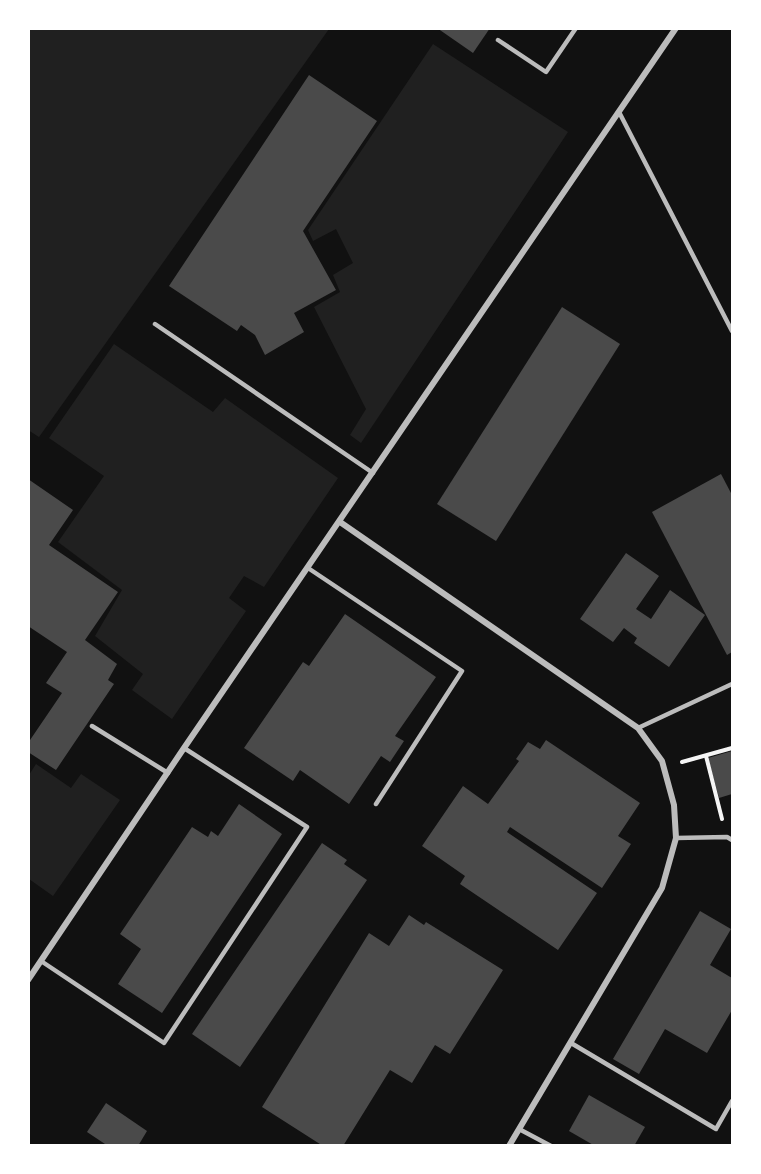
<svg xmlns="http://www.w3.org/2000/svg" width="761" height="1174" font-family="Mulish,sans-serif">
  <rect width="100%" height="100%" fill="#111"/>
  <g fill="#202020">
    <path d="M 28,29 L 329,29 L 39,437 L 28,430 Z"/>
    <path d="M 433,44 L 568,132 L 361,443 L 350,435 L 366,409 L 314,307 L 340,292 L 333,275 L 353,263 L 336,229 L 313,241 L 308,230 Z"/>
    <path d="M 114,344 L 213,412 L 225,398 L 338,478 L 264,587 L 244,576 L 229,598 L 246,611 L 172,719 L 132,690 L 143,674 L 95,636 L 122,590 L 58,542 L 104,476 L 49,438 Z"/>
    <path d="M 36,764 L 71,788 L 81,774 L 120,800 L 53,896 L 29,879 L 29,775 Z"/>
  </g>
  <g fill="#4a4a4a">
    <path d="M 437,28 L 490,28 L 473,53 Z"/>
    <path d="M 309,75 L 377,121 L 303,231 L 336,290 L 294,313 L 304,332 L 265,355 L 255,335 L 241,325 L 237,331 L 169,286 Z"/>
    <path d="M 562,307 L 620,344 L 496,541 L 437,504 Z"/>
    <path d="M 721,474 L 732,495 L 732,652 L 727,655 L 652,512 Z"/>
    <path d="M 28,479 L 73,510 L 49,545 L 118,592 L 85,640 L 117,664 L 108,680 L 114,684 L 56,770 L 28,752 L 28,743 L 62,693 L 46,683 L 67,652 L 28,626 Z"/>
    <path d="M 626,553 L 659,576 L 636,609 L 651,619 L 670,590 L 705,615 L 669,667 L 634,643 L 637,638 L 624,628 L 613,642 L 580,619 Z"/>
    <path d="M 345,614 L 436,677 L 395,736 L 404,741 L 390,762 L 381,756 L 349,804 L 300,770 L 293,781 L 244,748 L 303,662 L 309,666 Z"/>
    <path d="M 546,740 L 640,803 L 618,836 L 631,844 L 602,888 L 510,827 L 507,832 L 597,893 L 558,950 L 460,884 L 465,876 L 422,846 L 463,786 L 488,804 L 519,761 L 516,759 L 528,742 L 540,749 Z"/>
    <path d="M 732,751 L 732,794 L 719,798 L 708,758 Z"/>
    <path d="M 239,804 L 282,834 L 162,1013 L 118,984 L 141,949 L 120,934 L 192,827 L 208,837 L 211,831 L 218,836 Z"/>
    <path d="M 322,843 L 347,860 L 344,864 L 367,880 L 240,1067 L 192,1034 Z"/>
    <path d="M 700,911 L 731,929 L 710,965 L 732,978 L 732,1010 L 707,1053 L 665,1029 L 639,1074 L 613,1059 Z"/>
    <path d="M 409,915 L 424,925 L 426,922 L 503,970 L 450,1054 L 435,1045 L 412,1083 L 390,1070 L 343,1146 L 323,1146 L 262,1107 L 369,933 L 389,946 Z"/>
    <path d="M 589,1095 L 645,1127 L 634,1146 L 595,1146 L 569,1131 Z"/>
    <path d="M 106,1103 L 147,1131 L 138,1146 L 108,1146 L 87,1132 Z"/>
  </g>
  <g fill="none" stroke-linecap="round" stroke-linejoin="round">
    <g stroke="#f5f5f5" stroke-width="4">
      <path d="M 706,756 L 722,819"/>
      <path d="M 682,762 L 732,748"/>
    </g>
    <g stroke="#bcbcbc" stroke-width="4.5">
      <path d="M 498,40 L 546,72 L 576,28"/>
      <path d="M 619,112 L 732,331"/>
      <path d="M 155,324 L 373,473"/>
      <path d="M 308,568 L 462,671 L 376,804"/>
      <path d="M 92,726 L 168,773"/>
      <path d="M 638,728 L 732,684"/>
      <path d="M 676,838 L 727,837 L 732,840"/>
      <path d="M 41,961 L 164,1043 L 307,827 L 184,748"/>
      <path d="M 571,1043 L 716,1129 L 732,1101"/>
      <path d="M 519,1129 L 551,1146"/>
    </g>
    <g stroke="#bcbcbc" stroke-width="6">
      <path d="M 340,522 L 638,728 L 662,761 L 674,805 L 676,838 L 662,888 L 509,1146"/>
      <path d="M 28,980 L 184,748 L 676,28"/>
    </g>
  </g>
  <rect width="761" height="1174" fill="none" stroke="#ffffff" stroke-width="60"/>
</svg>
